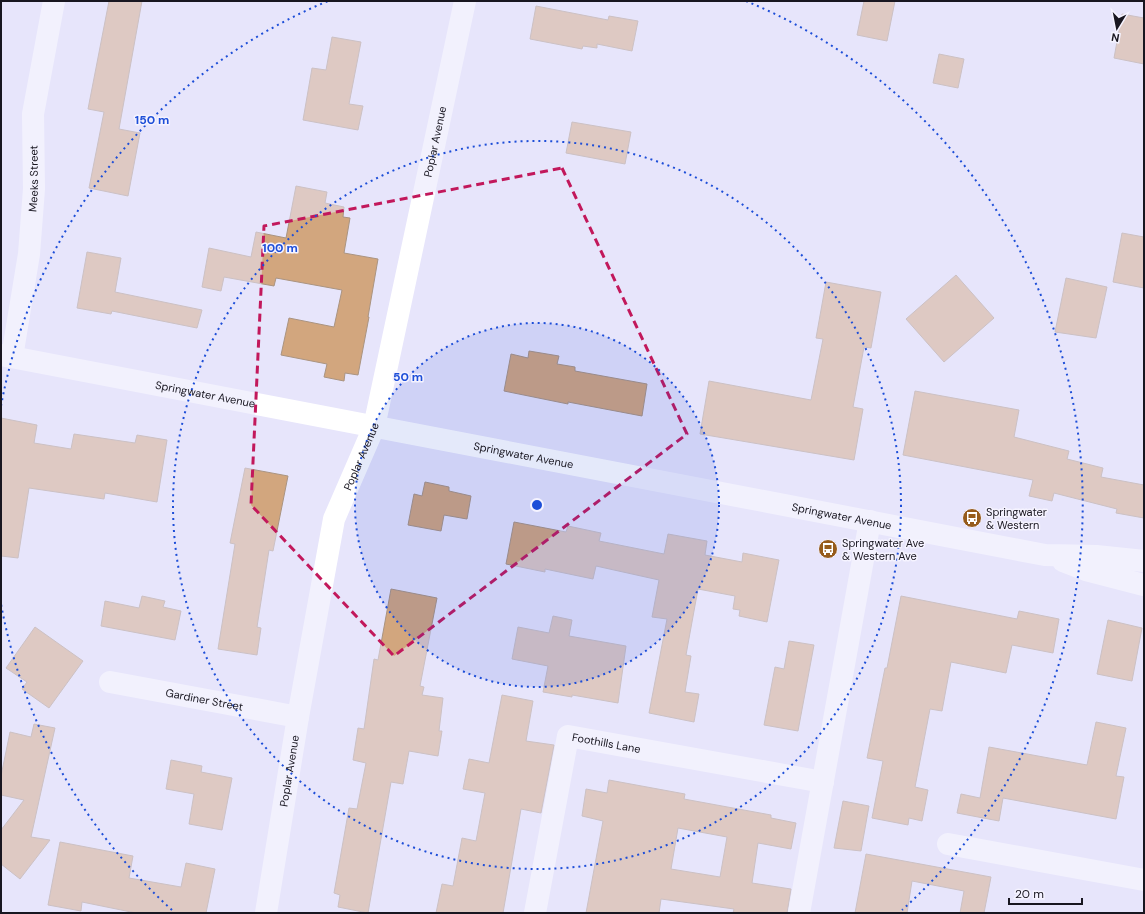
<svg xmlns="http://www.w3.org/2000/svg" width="1145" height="914" font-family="'DM Sans',sans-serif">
  <rect width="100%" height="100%" fill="#e7e5fb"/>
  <g fill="#d2a67e" stroke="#aa9481" fill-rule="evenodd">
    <path d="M 109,1 L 142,1 L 119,129 L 140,133 L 128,196 L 89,188 L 104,112 L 88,109 Z"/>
    <path d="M 864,1 L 895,1 L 887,41 L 857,35 Z"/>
    <path d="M 536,6 L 608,20 L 609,16 L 638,21 L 632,51 L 597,44 L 597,48 L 583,46 L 582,49 L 530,39 Z"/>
    <path d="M 1122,14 L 1144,18 L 1144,64 L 1114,58 Z"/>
    <path d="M 332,37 L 361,42 L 349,104 L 363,106 L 358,130 L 303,120 L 312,68 L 326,70 Z"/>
    <path d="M 939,54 L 964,59 L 958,88 L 933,83 Z"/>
    <path d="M 572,122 L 631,132 L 625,164 L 566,153 Z"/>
    <path d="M 296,186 L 327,192 L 325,203 L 344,207 L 343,217 L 350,218 L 344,253 L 378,259 L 368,317 L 369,317 L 358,375 L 345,373 L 344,381 L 324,377 L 327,364 L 281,355 L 289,318 L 334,327 L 342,290 L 276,278 L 274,286 L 224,277 L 221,291 L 202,287 L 209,248 L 251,257 L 256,232 L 286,238 Z"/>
    <path d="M 1122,233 L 1144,237 L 1144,288 L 1113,282 Z"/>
    <path d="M 87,252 L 121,258 L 115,292 L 202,310 L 197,328 L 112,311 L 111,314 L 77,308 Z"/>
    <path d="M 956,275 L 994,318 L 944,362 L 906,319 Z"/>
    <path d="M 1066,278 L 1107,287 L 1096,338 L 1055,332 Z"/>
    <path d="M 826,282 L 881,292 L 871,348 L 864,347 L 853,407 L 863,409 L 854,460 L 700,434 L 709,381 L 811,400 L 823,339 L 816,338 Z"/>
    <path d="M 529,351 L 559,356 L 557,364 L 575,367 L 575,371 L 647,384 L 642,416 L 568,402 L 568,404 L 504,391 L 511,354 L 528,358 Z"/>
    <path d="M 915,391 L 1019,410 L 1014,437 L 1069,451 L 1067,459 L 1103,468 L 1101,477 L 1144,485 L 1144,518 L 1116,513 L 1117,509 L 1054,493 L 1052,501 L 1029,496 L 1033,480 L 903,455 Z"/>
    <path d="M 1,418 L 37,425 L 34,443 L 71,449 L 74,434 L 135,443 L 137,435 L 167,440 L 157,502 L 105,493 L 104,499 L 29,488 L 18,558 L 1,556 Z"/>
    <path d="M 245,468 L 288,476 L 273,551 L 269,550 L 257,627 L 261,628 L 257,655 L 218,649 L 235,544 L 230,543 Z"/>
    <path d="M 425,482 L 449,487 L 449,491 L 471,496 L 467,519 L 444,515 L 441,531 L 408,525 L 414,494 L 422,496 Z"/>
    <path d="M 514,522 L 566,532 L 568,526 L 601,533 L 599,541 L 664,554 L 668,534 L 707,541 L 705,555 L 742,562 L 743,553 L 779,560 L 767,622 L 739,616 L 740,610 L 733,609 L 735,596 L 698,589 L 686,655 L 691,656 L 685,692 L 699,694 L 694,722 L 649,713 L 667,619 L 652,617 L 659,580 L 596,566 L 593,579 L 545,569 L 545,572 L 506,564 Z"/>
    <path d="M 391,589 L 437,598 L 420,686 L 424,687 L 422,695 L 443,698 L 439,731 L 442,731 L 438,756 L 409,751 L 403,784 L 391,782 L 368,913 L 338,907 L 340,895 L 334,893 L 349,808 L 357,809 L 366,763 L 353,760 L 358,728 L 364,729 L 374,659 L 378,660 Z"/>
    <path d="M 142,596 L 165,601 L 163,607 L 181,611 L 175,640 L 101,626 L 105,601 L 139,608 Z"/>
    <path d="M 901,596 L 1017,619 L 1019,611 L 1059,619 L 1053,653 L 1012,645 L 1006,673 L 951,662 L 942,711 L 930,709 L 915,787 L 928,790 L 922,821 L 909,818 L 908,825 L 872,818 L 883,761 L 867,758 L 885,668 L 887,668 Z"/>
    <path d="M 553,616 L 572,620 L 569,636 L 626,646 L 618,703 L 572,695 L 572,697 L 543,692 L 548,666 L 512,659 L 518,627 L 549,633 Z"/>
    <path d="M 1108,620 L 1142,628 L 1132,681 L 1097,674 Z"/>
    <path d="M 35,627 L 83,661 L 49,708 L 22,689 L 27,682 L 6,668 Z"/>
    <path d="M 789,641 L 814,645 L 798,731 L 764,725 L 775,667 L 784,669 Z"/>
    <path d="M 502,695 L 533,701 L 526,741 L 554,745 L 541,813 L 521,809 L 503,913 L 436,913 L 442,884 L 453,886 L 462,838 L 476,841 L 485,793 L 463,789 L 469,759 L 489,763 Z"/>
    <path d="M 1096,722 L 1126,728 L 1116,776 L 1124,777 L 1116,819 L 1003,798 L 999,821 L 957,813 L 961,794 L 980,798 L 989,747 L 1087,765 Z"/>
    <path d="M 34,724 L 55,728 L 31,837 L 50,840 L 20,879 L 1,864 L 1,830 L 24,800 L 1,795 L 1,776 L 10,732 L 31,737 Z"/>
    <path d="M 171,760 L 202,766 L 201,772 L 232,778 L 222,830 L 189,824 L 194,794 L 166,789 Z"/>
    <path d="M 609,780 L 685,794 L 684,799 L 771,815 L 771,818 L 796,823 L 791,849 L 758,843 L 752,883 L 791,889 L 787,913 L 733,913 L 734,909 L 661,899 L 659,913 L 586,913 L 603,821 L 582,816 L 586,789 L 607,793 ZM 678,828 L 727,837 L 720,877 L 671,869 Z"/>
    <path d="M 843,801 L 869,806 L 861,851 L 834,848 Z"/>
    <path d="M 60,842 L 133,856 L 129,878 L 181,887 L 186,863 L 215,869 L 206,913 L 136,913 L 82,902 L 81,911 L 48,905 Z"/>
    <path d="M 866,854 L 991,877 L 984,913 L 960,913 L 964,891 L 912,881 L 907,913 L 855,913 Z"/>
  </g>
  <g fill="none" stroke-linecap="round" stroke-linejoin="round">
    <g stroke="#fff" stroke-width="22">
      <path id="s1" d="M 1,355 L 1045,555 L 1096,556 L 1144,561"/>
      <path id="s2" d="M 12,357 L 29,254 L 34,189 L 33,114 L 54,1"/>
      <path d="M 1063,561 L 1086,570 L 1144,585"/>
      <path id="s3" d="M 110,682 L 298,717"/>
      <path d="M 948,844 L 1144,880"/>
      <path id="s4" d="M 266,913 L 298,717 L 334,519 L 374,427 L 465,1"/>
      <path id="s5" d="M 535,913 L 568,736 L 823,782"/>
      <path d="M 799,913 L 870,521"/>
    </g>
  </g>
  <path d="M0 0H1145V914H0ZM 562,168 L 687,434 L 394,656 L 251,505 L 264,226 Z" fill="#e7e5fb" fill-opacity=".55" fill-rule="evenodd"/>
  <path fill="none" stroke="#c2185b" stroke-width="3" stroke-dasharray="8 5" stroke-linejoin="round" d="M 562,168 L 687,434 L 394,656 L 251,505 L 264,226 Z"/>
  <circle cx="537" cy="505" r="182" fill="#1d4ed8" fill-opacity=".12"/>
  <g fill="none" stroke="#1d4ed8" stroke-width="2" stroke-dasharray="2 4">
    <circle cx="537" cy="505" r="182"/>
    <circle cx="537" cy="505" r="364"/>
    <path d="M172 910A545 545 0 0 1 1 604M1 406A545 545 0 0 1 328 1M746 1A545 545 0 0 1 902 910"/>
  </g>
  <defs>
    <symbol id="bus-disc" viewBox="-11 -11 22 22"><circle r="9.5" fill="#965b1b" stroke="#f5f3ff"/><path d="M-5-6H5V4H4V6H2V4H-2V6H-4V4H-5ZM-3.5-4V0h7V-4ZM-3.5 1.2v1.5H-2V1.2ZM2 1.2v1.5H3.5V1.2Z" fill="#fff"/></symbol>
  </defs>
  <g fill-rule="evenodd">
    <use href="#bus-disc" x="961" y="507" width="22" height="22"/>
    <use href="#bus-disc" x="817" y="538" width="22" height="22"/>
  </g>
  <g text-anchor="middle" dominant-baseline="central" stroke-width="3" stroke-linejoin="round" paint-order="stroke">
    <g font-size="11" fill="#181620" stroke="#f5f3ff">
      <text stroke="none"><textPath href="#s4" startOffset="792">Poplar Avenue</textPath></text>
      <text stroke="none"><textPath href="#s2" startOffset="180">Meeks Street</textPath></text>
      <text stroke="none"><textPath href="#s1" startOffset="208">Springwater Avenue</textPath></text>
      <text stroke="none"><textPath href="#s1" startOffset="532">Springwater Avenue</textPath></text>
      <text stroke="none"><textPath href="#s4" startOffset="468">Poplar Avenue</textPath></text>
      <text stroke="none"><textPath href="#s1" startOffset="856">Springwater Avenue</textPath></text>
      <text stroke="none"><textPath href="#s3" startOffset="96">Gardiner Street</textPath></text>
      <text stroke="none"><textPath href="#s5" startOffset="219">Foothills Lane</textPath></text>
      <text stroke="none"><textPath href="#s4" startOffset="144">Poplar Avenue</textPath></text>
    </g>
    <g font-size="11" fill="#181620" stroke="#f5f3ff" text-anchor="start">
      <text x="986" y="512">Springwater<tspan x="986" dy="13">&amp; Western</tspan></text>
      <text x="842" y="543">Springwater Ave<tspan x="842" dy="13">&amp; Western Ave</tspan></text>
    </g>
  </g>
  <circle cx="537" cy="505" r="6" fill="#1d4ed8" stroke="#f5f3ff" stroke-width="2"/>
  <g font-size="12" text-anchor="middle" font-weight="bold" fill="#1d4ed8" stroke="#f5f3ff" stroke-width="3" stroke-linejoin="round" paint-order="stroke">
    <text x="152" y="124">150 m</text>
    <text x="280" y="252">100 m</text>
    <text x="408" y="381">50 m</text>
  </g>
  <rect width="1145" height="914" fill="none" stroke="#181620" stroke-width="4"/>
  <g transform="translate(1117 28) rotate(190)" stroke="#f5f3ff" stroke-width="3" paint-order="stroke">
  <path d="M0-3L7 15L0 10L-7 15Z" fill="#181620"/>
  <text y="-6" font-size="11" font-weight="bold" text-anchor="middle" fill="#181620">N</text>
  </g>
  <path d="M1009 898v6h73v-6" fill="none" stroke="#181620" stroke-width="2"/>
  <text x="1015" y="898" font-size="12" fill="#181620" stroke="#f5f3ff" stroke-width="3" paint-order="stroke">20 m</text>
</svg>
